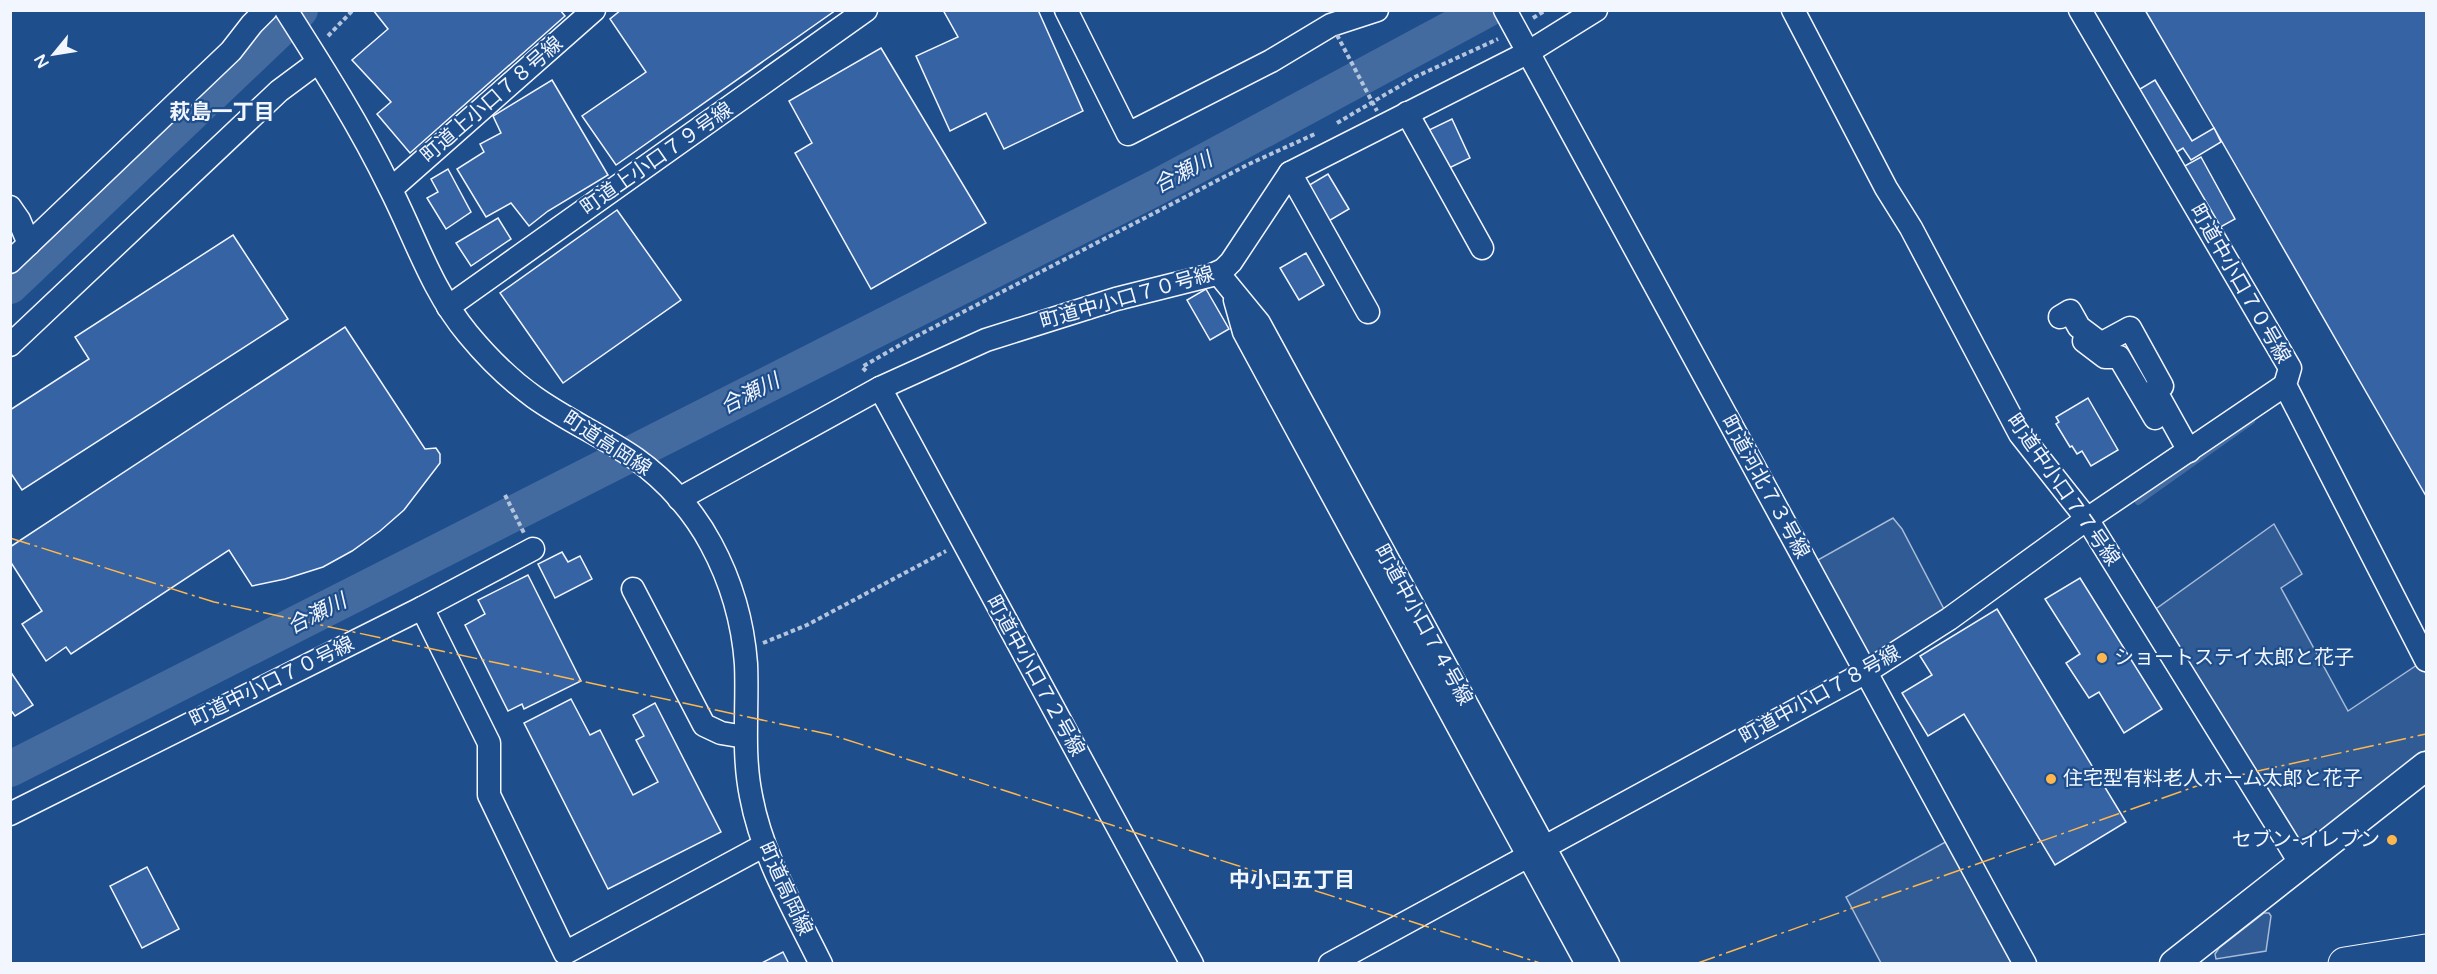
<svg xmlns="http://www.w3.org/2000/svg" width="2437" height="974" font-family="'Varela Round','Noto Sans JP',sans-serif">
  <rect width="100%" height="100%" fill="#1f4e8c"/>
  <g fill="#305b95" stroke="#a8bbd7" stroke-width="1.5">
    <path d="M 1893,518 L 1902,529 L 1946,613 L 1868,658 L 1816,561 Z"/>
    <path d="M 2274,524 L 2302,574 L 2281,588 L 2348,711 L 2420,663 L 2426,674 L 2426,750 L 2307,847 L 2296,843 L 2153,611 Z"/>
    <path d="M 1949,840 L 2018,963 L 1881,963 L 1846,897 Z"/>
    <path d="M 2264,913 L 2269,913 L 2271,916 L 2266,951 L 2216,959 L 2215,954 L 2219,948 Z"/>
  </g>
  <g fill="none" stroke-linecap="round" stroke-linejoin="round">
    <path stroke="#446ba0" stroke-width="6" d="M 2138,502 L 2252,421"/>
    <g stroke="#446ba0" stroke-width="36">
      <path d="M 10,286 L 300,10"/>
      <path d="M 10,769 L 1157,187 L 1486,10"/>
    </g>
  </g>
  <g fill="#3563a3" stroke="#f2f6ff" stroke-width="1.5">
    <path d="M 373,10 L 560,10 L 565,16 L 410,153 L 377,114 L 391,102 L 352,60 L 388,29 Z"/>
    <path d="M 621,10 L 836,10 L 616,165 L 582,116 L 646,72 L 610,19 Z"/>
    <path d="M 943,10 L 1038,10 L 1083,111 L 1004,149 L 986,113 L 950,131 L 916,56 L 958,37 Z"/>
    <path d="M 2145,10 L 2426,10 L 2426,496 L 2214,128 Z"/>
    <path d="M 881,48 L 986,223 L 871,289 L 795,153 L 812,143 L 789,101 Z"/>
    <path d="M 552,80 L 608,175 L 548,211 L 529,226 L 511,203 L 486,217 L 457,169 L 484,152 L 480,144 L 501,133 L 493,116 Z"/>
    <path d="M 2155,80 L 2192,141 L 2214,128 L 2221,142 L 2191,160 L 2183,148 L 2172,155 L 2135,92 Z"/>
    <path d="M 1452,119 L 1470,158 L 1447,169 L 1429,130 Z"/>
    <path d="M 2201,157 L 2235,219 L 2215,230 L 2181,168 Z"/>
    <path d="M 448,169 L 471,212 L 446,229 L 427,198 L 438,192 L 431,179 Z"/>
    <path d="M 1328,174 L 1349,209 L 1327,222 L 1306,187 Z"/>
    <path d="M 617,210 L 681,300 L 563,383 L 500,293 Z"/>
    <path d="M 498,218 L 511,239 L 471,266 L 456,243 Z"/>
    <path d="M 233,235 L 288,319 L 22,490 L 10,472 L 10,410 L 89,359 L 75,337 Z"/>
    <path d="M 1306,253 L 1324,285 L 1299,300 L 1280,268 Z"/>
    <path d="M 1206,289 L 1229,329 L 1210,340 L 1187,300 Z"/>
    <path d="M 345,327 L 425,449 L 436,448 L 440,454 L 440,463 L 404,510 L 380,531 L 352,551 L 323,567 L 285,579 L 252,586 L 229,550 L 71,654 L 66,647 L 46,661 L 22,624 L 42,611 L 10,561 L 10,547 Z"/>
    <path d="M 2088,398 L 2118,450 L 2091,466 L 2082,451 L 2077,454 L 2072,446 L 2070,447 L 2056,424 L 2059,422 L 2056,417 Z"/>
    <path d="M 562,552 L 568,562 L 580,556 L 592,579 L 555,598 L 538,564 Z"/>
    <path d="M 528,575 L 581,681 L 524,709 L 522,704 L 508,711 L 465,625 L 485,614 L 478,600 Z"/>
    <path d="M 2080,578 L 2162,709 L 2124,733 L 2099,692 L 2089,698 L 2066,663 L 2080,654 L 2045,599 Z"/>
    <path d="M 1997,609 L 2126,822 L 2055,865 L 1964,714 L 1928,736 L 1902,693 L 1932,675 L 1920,656 Z"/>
    <path d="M 10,671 L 33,705 L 15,716 L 10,709 Z"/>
    <path d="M 571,699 L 590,735 L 600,730 L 633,795 L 658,782 L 636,740 L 644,736 L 633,715 L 655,703 L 721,832 L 608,889 L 524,723 Z"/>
    <path d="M 147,867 L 179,929 L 142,948 L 110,886 Z"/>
    <path d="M 783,952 L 789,964 L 760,964 Z"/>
  </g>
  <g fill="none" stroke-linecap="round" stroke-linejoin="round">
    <defs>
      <g id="minor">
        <path d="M 286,10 C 323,68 360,126 390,188 C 415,237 432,291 468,334 C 487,357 509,379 534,397 C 566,420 603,436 636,459 C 667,481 694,512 711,544 C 731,581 743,623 746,664 C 748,708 742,752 751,796 C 762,856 794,909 821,964"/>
        <path d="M 1066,10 L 1128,134 L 1271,61 L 1331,25 L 1377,10"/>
        <path d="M 1505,10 L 2025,964"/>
        <path d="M 1793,10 L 1886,188 L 1911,228 L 2020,434 L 2087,519 L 2301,864"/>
        <path d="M 2080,10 L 2290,368 L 2285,385 L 2426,660"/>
        <path d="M 1407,113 L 1482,248"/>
        <path d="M 1290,173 L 1368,312"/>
        <path d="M 391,189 L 594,10"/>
        <path d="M 10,207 L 19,220 L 29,244"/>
        <path d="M 10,262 L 231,51 L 252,24 L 266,10"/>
        <path d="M 1218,273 L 1259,323 L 1608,964"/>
        <path d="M 1235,300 L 1244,332 L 1587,964"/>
        <path d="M 448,307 L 866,10"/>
        <path d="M 2060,317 L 2070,311 L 2079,327 L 2099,342 L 2106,341 L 2130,328 L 2162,386 L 2155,390 L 2189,451"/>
        <path d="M 2084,341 L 2105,357 L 2119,357 L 2155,418"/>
        <path d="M 10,345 L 279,91 L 318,62"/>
        <path d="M 880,388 L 1192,964"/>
        <path d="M 679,499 L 880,388 L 986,340 L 1116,299 L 1212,275 L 1223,270 L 1231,262 L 1290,173 L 1527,53 L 1596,10"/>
        <path d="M 633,589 L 704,725 L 721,733 L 745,737"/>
        <path d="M 422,608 L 489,743 L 489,795 L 565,953 L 763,846"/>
        <path d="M 10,814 L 422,608 L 533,549"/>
        <path d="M 1330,964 L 1866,672 L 1949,619 L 2087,519 L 2285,385"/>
      </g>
      <path id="major" d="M 2174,964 L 2426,766"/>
      <path id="highway" d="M 2345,964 L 2426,951"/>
    </defs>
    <use href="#minor" stroke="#f2f6ff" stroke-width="25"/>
    <use href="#major" stroke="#f2f6ff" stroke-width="31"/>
    <use href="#highway" stroke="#f2f6ff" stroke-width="35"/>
    <g stroke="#b3c4dc" stroke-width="4" stroke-dasharray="4.5 3" stroke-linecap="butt">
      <path d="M 1533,18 L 1546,10"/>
      <path d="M 328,36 L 353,10"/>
      <path d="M 1337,123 L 1415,77 L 1498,39"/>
      <path d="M 866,371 L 862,367 L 907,341 L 1249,164 L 1317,133"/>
      <path d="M 505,495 L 524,533"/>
      <path d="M 763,643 L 807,625 L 946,551"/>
    </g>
    <use href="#minor" stroke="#1f4e8c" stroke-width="22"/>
    <use href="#major" stroke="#1f4e8c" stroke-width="28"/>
    <use href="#highway" stroke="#1f4e8c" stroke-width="33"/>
    <path stroke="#b3c4dc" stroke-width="4" stroke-dasharray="4.5 3" stroke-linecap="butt" d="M 1337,35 L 1377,111"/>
    <g stroke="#ffb74d" stroke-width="1.5" stroke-dasharray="21 4.5 3 4.5" stroke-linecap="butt">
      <path d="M 10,538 L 214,602 L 832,735 L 1543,964"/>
      <path d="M 1695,964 L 2208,782 L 2426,734"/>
    </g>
  </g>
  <g fill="#ffb74d" stroke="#1f4e8c" stroke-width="2">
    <circle cx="2102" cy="658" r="6"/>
    <circle cx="2051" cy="779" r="6"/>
    <circle cx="2392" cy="840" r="6"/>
  </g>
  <g text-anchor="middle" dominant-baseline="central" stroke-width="4.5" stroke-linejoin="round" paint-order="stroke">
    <g font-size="20" fill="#f2f6ff" stroke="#1f4e8c">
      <text transform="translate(492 100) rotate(-41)">町道上小口７８号線</text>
      <text transform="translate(657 159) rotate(-35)">町道上小口７９号線</text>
      <text transform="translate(2240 284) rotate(60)">町道中小口７０号線</text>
      <text transform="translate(1127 298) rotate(-16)">町道中小口７０号線</text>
      <text transform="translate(607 444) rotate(33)">町道高岡線</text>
      <text transform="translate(1765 487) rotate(61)">町道河北７３号線</text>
      <text transform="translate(2063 490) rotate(55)">町道中小口７７号線</text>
      <text transform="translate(1423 625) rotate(61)">町道中小口７４号線</text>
      <text transform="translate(1035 676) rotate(61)">町道中小口７２号線</text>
      <text transform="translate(272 682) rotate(-26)">町道中小口７０号線</text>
      <text transform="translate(1820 695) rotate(-29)">町道中小口７８号線</text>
      <text transform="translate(785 889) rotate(65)">町道高岡線</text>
    </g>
    <g font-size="20" fill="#f2f6ff" stroke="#1f4e8c" text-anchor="start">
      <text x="2114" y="658">ショートステイ太郎と花子</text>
      <text x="2063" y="779">住宅型有料老人ホーム太郎と花子</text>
      <text x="2380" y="840" text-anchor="end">セブン-イレブン</text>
    </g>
    <g font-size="21" font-weight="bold" fill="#f2f6ff" stroke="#1f4e8c">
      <text x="222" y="112">萩島一丁目</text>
      <text x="1292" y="880">中小口五丁目</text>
    </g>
    <g font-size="21" font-style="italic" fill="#f2f6ff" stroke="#1f4e8c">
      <text transform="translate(1183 173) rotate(-28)">合瀬川</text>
      <text transform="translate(750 394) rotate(-27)">合瀬川</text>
      <text transform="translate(317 614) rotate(-27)">合瀬川</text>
    </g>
  </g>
  <rect width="2437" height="974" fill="none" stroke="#f2f6ff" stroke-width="24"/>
  <g transform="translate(54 54) rotate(240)" stroke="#1f4e8c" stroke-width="4.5" paint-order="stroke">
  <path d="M0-4.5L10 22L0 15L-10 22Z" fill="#f2f6ff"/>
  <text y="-9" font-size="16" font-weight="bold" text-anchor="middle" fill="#f2f6ff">N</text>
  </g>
</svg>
